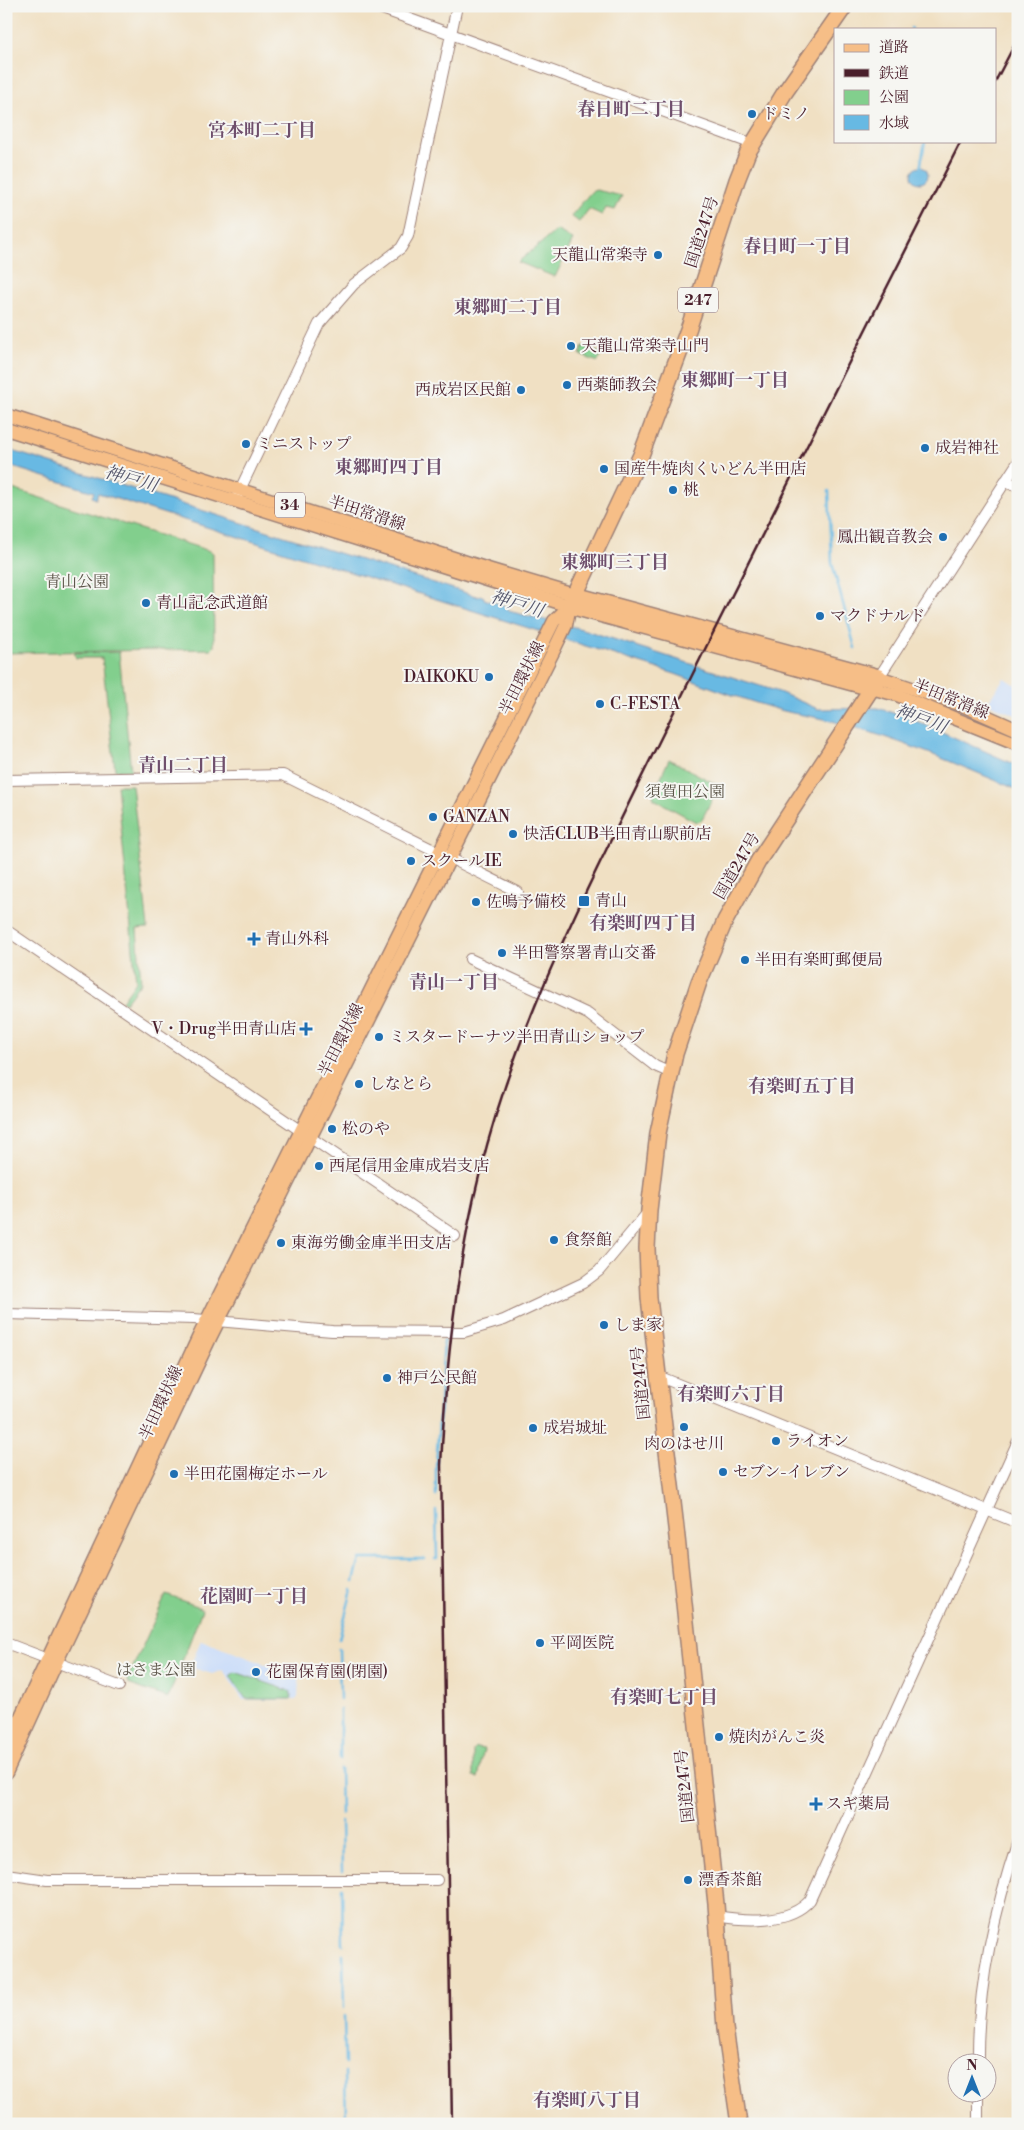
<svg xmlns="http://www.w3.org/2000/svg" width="1024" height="2130" font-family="'Libre Bodoni','Noto Serif JP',serif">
  <rect width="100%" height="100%" fill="#f6f6f2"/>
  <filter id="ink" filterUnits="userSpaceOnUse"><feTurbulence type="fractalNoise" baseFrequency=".02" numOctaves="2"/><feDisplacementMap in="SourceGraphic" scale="10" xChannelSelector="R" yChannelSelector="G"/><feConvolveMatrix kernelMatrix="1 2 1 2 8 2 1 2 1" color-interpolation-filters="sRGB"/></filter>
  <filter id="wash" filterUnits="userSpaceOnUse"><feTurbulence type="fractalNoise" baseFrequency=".0096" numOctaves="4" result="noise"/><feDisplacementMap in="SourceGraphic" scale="20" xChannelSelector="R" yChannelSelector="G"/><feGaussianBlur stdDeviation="1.12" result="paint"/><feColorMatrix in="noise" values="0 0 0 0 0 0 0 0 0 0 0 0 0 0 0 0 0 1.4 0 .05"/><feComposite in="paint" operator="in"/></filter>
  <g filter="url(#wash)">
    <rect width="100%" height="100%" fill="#f0e0c3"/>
    <g fill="#c9dcf9">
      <path d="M 1004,678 L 1015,685 L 1018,682 L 1018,716 L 987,703 Z"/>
      <path d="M 201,1640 L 299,1677 L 298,1697 L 296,1700 L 243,1700 L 223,1670 L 212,1674 L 190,1667 Z"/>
    </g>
    <g fill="#82cf8d" stroke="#66775c">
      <path d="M 596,190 L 622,196 L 615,210 L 606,208 L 602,215 L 589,209 L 579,222 L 571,216 L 591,192 Z"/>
      <path d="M 557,230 L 573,240 L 555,277 L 518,262 Z"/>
      <path d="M 583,346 L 601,353 L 598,362 L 580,355 Z"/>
      <path d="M 6,487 L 210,551 L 213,553 L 214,647 L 212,649 L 6,653 Z"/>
      <path d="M 119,652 L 131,771 L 115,770 L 102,658 L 76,658 L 74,653 Z"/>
      <path d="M 669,759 L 719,786 L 701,821 L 696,822 L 654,799 L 653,795 Z"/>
      <path d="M 117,785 L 132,785 L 148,928 L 137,929 L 141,982 L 125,1003 L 122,1001 L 136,981 Z"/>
      <path d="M 166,1595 L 200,1607 L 202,1610 L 168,1698 L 128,1684 L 127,1680 Z"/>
      <path d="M 235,1672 L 290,1691 L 292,1699 L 246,1699 L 230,1676 Z"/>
      <path d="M 476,1748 L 484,1749 L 478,1778 L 473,1777 L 473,1750 Z"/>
    </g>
    <g fill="#67b9e3" stroke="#586c87">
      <circle cx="920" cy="175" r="8"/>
      <path d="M 6,449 L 479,597 L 480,595 L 484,597 L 484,599 L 503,605 L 512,612 L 582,629 L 779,692 L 818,709 L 877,708 L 903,716 L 931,727 L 1018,766 L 1018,790 C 957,764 896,738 832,721 C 815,716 797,715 780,710 C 744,700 710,687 675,674 L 98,493 L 96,499 L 92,497 L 94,492 L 6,465 Z"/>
    </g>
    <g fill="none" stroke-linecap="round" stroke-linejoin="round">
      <g stroke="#67b9e3" stroke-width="2.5">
        <path d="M 911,28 L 912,29"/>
        <path d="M 920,169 L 925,141"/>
        <path d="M 829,491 L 832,563 L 855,648"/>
        <path d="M 436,1496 L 436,1467 L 444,1341"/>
        <path d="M 435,1559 L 437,1559 L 436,1511"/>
        <path d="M 354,1581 L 360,1559 L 425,1559"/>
        <path d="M 339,1639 L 352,1590"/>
        <path d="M 339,1648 L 340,1699"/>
        <path d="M 340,1710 L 340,1760"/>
        <path d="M 340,1769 L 341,1814"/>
        <path d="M 341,1822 L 342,1871"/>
        <path d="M 342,1888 L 343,1945"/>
        <path d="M 343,1954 L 344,2008"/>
        <path d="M 344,2016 L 345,2063"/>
        <path d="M 345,2072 L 346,2124"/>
      </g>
    </g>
  </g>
  <g filter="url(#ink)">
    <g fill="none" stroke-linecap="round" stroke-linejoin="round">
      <defs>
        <g id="minor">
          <path d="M 374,6 L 753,144"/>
          <path d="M 1005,481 L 1018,486"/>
          <path d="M 237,496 L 319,324 L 354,284 L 401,248 L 408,236 L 457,6"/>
          <path d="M 879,677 L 1018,462"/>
          <path d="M 6,780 L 283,775 L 518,892"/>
          <path d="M 6,930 L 455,1236"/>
          <path d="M 470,959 L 588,1014 L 655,1066 L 671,1073"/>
          <path d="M 6,1314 L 194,1319 L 332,1331 L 464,1332 L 504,1320 L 583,1283 L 599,1271 L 649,1211"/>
          <path d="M 658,1376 L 1018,1523"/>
          <path d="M 6,1643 L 119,1686"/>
          <path d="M 6,1874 L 47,1880 L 437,1880"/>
          <path d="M 716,1916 C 745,1921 790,1924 810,1900 L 1018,1441"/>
          <path d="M 978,2062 C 977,1986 994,1912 1018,1840"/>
          <path d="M 978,2092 L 978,2124"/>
        </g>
        <g id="major">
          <path d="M 6,415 L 491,570 L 575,595"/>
          <path d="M 6,429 L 570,606"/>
          <path d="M 879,677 L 964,706 L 1018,730"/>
          <path d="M 871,688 L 897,695 L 1018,744"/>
          <path d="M 6,1748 L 200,1334 L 554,621 L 570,606"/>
          <path d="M 6,1773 L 57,1661 L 211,1336 L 555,648 L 566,625 L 570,606"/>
        </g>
        <g id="highway">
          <path d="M 845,6 L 785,92 L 748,152 L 737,180 L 689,327 L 641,455 L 570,606 L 871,688"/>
          <path d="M 575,595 L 879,677 L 759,860 L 725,921 L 699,982 L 675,1054 L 658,1133 L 649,1210 L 647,1248 L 649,1298 L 676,1528 L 716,1904 L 725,2028 L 739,2124"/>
        </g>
      </defs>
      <use href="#minor" stroke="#9d8077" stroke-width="12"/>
      <use href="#major" stroke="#9d8077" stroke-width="15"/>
      <use href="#highway" stroke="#9d8077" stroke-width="18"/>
      <use href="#minor" stroke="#fff" stroke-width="10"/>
      <use href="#major" stroke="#f6be87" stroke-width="12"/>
      <use href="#highway" stroke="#f6be87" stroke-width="15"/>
      <g stroke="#4a1f2b" stroke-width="2.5">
        <path d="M 995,82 L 1018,38"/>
        <path d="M 452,2124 L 441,1465 C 446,1366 456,1269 480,1172 C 508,1058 557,950 609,844 C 643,773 679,702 714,631 C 796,468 878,304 961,141"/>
      </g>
    </g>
  </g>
  <g fill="#1f6fb2" stroke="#f6f6f2" stroke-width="2">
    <circle cx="752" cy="114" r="5"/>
    <circle cx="658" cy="255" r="5"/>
    <circle cx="571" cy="346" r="5"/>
    <circle cx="567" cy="385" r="5"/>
    <circle cx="521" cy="390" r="5"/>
    <circle cx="246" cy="444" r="5"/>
    <circle cx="925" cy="448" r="5"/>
    <circle cx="604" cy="469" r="5"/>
    <circle cx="673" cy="490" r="5"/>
    <circle cx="943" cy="537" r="5"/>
    <circle cx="146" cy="603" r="5"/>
    <circle cx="820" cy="616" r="5"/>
    <circle cx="489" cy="677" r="5"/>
    <circle cx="600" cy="704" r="5"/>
    <circle cx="433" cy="817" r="5"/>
    <circle cx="513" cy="834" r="5"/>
    <circle cx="411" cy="861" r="5"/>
    <rect x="578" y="895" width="12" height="12" rx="2.5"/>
    <circle cx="476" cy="902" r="5"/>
    <path d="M251.5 931.5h5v5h5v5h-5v5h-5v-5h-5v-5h5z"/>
    <circle cx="502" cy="953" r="5"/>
    <circle cx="745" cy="960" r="5"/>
    <path d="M303.5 1021.5h5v5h5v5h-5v5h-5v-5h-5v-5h5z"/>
    <circle cx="379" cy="1037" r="5"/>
    <circle cx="359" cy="1084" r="5"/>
    <circle cx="332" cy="1129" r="5"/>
    <circle cx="319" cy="1166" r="5"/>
    <circle cx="554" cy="1240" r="5"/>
    <circle cx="281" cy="1243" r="5"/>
    <circle cx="604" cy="1325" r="5"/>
    <circle cx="387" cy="1378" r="5"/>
    <circle cx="684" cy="1427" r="5"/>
    <circle cx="533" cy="1428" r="5"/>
    <circle cx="776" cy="1441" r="5"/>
    <circle cx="723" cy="1472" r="5"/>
    <circle cx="174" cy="1474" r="5"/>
    <circle cx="540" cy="1643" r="5"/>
    <circle cx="256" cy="1672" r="5"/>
    <circle cx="719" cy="1737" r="5"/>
    <path d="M813.5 1796.5h5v5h5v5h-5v5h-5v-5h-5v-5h5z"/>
    <circle cx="688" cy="1880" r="5"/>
  </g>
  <g text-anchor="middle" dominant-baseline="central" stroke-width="4" stroke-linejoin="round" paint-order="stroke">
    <g fill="#f6f6f2" stroke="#7e6067" stroke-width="1">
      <rect x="678" y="287.5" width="40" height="25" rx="4"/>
      <rect x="275" y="492.5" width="30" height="25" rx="4"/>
    </g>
    <g font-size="15" font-weight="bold" fill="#4a1f2b">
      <text x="698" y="300">247</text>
      <text x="290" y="505">34</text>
    </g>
    <g font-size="16" fill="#4a1f2b" stroke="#f6f6f2" text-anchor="start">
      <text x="762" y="114">ドミノ</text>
      <text x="648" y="255" text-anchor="end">天龍山常楽寺</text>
      <text x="581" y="346">天龍山常楽寺山門</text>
      <text x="577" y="385">西薬師教会</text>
      <text x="511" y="390" text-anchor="end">西成岩区民館</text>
      <text x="256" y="444">ミニストップ</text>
      <text x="935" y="448">成岩神社</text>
      <text x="614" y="469">国産牛焼肉くいどん半田店</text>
      <text x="683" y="490">桃</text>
      <text x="933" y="537" text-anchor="end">鳳出観音教会</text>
      <text x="156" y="603">青山記念武道館</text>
      <text x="830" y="616">マクドナルド</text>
      <text x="479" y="677" text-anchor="end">DAIKOKU</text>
      <text x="610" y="704">C-FESTA</text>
      <text x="443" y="817">GANZAN</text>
      <text x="523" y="834">快活CLUB半田青山駅前店</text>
      <text x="421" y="861">スクールIE</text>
      <text x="595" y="901">青山</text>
      <text x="486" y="902">佐鳴予備校</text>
      <text x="265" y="939">青山外科</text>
      <text x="512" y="953">半田警察署青山交番</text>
      <text x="755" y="960">半田有楽町郵便局</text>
      <text x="296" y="1029" text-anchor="end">V・Drug半田青山店</text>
      <text x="389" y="1037">ミスタードーナツ半田青山ショップ</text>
      <text x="369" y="1084">しなとら</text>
      <text x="342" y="1129">松のや</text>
      <text x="329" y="1166">西尾信用金庫成岩支店</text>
      <text x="564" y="1240">食祭館</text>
      <text x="291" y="1243">東海労働金庫半田支店</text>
      <text x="614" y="1325">しま家</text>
      <text x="397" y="1378">神戸公民館</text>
      <text x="543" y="1428">成岩城址</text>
      <text x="786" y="1441">ライオン</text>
      <text x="684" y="1444" text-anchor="middle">肉のはせ川</text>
      <text x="733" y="1472">セブン-イレブン</text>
      <text x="184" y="1474">半田花園梅定ホール</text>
      <text x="550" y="1643">平岡医院</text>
      <text x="266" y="1672">花園保育園(閉園)</text>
      <text x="729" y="1737">焼肉がんこ炎</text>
      <text x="826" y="1804">スギ薬局</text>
      <text x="698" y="1880">漂香茶館</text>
    </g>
    <g font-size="16" fill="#4a1f2b" stroke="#f6f6f2">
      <text transform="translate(702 232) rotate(-72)">国道247号</text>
      <text transform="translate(367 513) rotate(18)">半田常滑線</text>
      <text transform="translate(522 678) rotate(-63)">半田環状線</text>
      <text transform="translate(951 699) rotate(22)">半田常滑線</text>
      <text transform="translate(737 866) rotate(-60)">国道247号</text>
      <text transform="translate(341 1040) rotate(-63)">半田環状線</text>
      <text transform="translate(641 1383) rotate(-96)">国道247号</text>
      <text transform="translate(161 1403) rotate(-65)">半田環状線</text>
      <text transform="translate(685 1786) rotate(-96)">国道247号</text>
    </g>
    <g font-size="16" fill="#5b5448" stroke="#f6f6f2">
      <text x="77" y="582">青山公園</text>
      <text x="685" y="792">須賀田公園</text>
      <text x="156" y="1670">はさま公園</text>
    </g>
    <g font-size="18" font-weight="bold" fill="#6f4f6c" stroke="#f6f6f2">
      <text x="631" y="109">春日町二丁目</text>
      <text x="262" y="130">宮本町二丁目</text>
      <text x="797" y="246">春日町一丁目</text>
      <text x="508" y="307">東郷町二丁目</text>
      <text x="735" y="380">東郷町一丁目</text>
      <text x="389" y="467">東郷町四丁目</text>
      <text x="615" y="562">東郷町三丁目</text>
      <text x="183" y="765">青山二丁目</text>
      <text x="643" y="923">有楽町四丁目</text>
      <text x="454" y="982">青山一丁目</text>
      <text x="802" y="1086">有楽町五丁目</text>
      <text x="731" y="1394">有楽町六丁目</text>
      <text x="254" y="1596">花園町一丁目</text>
      <text x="664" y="1697">有楽町七丁目</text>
      <text x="587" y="2100">有楽町八丁目</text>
    </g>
    <g font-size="18" font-style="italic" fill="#54556b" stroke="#f6f6f2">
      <text transform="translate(131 479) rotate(16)">神戸川</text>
      <text transform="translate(517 604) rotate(17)">神戸川</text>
      <text transform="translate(921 719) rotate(20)">神戸川</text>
    </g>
  </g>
  <rect width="1024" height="2130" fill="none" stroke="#f6f6f2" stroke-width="25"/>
  <rect x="834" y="28" width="162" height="115" fill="#f6f6f2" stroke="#b1a0a2"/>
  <rect x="844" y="44" width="25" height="8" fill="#f6be87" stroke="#b1a0a2"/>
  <text x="879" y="52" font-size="15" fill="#4a1f2b">道路</text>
  <rect x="844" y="69" width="25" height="8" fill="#4a1f2b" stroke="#b1a0a2"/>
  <text x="879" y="78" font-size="15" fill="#4a1f2b">鉄道</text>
  <rect x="844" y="90" width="25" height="15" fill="#82cf8d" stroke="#b1a0a2"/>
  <text x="879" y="102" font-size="15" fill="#4a1f2b">公園</text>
  <rect x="844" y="115" width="25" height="15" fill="#67b9e3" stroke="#b1a0a2"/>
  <text x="879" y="128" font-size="15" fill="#4a1f2b">水域</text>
  <g transform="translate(972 2078)"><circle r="24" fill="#f6f6f2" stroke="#b1a0a2"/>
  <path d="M0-4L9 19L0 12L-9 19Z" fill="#1f6fb2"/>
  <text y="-8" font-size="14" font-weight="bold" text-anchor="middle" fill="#4a1f2b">N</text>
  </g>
</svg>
